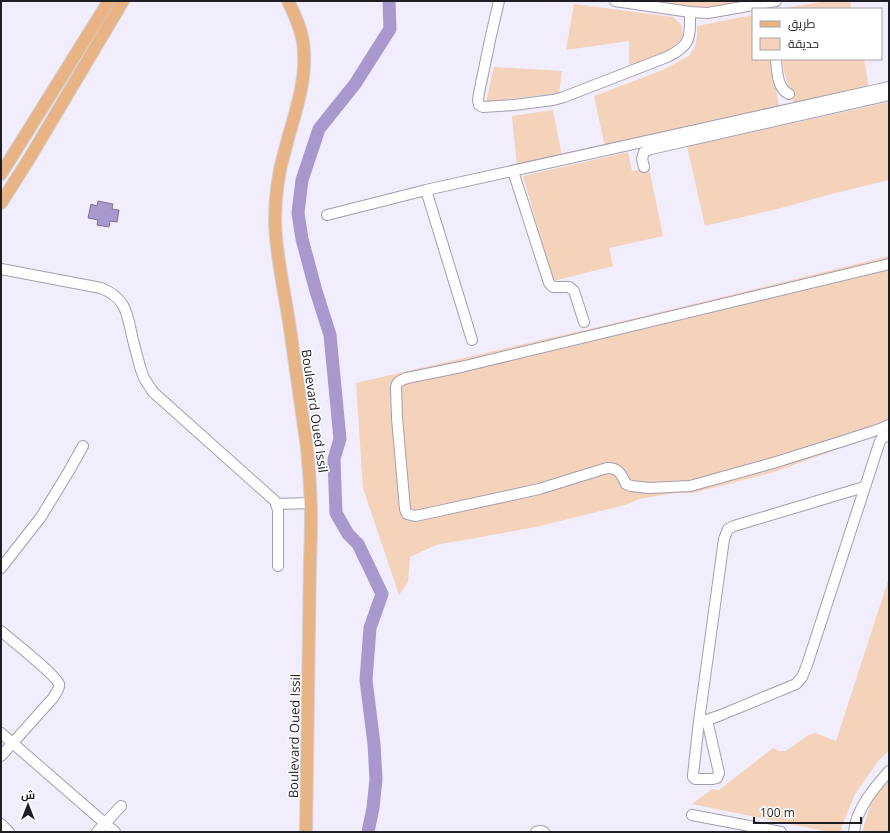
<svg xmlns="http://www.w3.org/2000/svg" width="890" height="833" font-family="'Open Sans',Cairo,sans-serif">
  <rect width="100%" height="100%" fill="#f1edfc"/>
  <g fill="#f4d3ba">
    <path d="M 657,1 L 760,1 L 708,9 L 656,3 Z"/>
    <path d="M 827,1 L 850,1 L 851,9 L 778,9 Z"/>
    <path d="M 574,4 L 673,17 L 682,26 L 683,38 L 681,45 L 672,52 L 629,69 L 629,41 L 566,50 Z"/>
    <path d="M 753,15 L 753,59 L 770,59 L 780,111 L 605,147 L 594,96 L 663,70 L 689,56 L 695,47 L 697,37 L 697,26 Z"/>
    <path d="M 782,59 L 864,59 L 869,89 L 795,106 L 785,75 Z"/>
    <path d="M 494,67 L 562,71 L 559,93 L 486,102 Z"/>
    <path d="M 889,102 L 889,180 L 828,195 L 785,207 L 705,226 L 687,146 L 767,129 Z"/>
    <path d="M 553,110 L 562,156 L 517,167 L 512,116 Z"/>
    <path d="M 628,152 L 632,171 L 649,168 L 663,236 L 609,248 L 613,266 L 553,281 L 523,176 Z"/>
    <path d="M 889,256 L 889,431 L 771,473 L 693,493 L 675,493 L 639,499 L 625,505 L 536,527 L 436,545 L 410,557 L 408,582 L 399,595 L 363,488 L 356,383 L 632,319 Z"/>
    <path d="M 889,578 L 889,751 L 879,760 L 855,794 L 842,826 L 841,832 L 829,832 L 692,804 L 712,789 L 719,790 L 773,748 L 779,751 L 786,751 L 807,736 L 815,733 L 836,741 Z"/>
    <path d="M 889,777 L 889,832 L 862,832 L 873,796 Z"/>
  </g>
  <path fill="#a898ce" stroke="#7f739b" d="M 98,201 L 113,204 L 112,209 L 119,210 L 117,222 L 110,221 L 109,227 L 97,225 L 98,220 L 88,218 L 91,204 L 97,206 Z"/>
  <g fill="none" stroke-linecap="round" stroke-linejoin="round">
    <path stroke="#a898ce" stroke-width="13" d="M 368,832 L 373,808 L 376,779 L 374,744 L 366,680 L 370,628 L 382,594 L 358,544 L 348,534 L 336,513 L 334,459 L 340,439 L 330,335 L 316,291 L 302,239 L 298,213 L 302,180 L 319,129 L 355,84 L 390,29 L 389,1"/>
    <defs>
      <g id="minor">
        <path d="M 499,1 L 490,40 L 479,93 L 478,100 L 479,105 L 483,107 L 514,105 L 553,100 L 564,97 L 667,57 C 692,45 690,37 690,12"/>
        <path d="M 615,1 L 690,12 L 708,13 L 776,1"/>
        <path d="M 776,59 C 777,70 777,89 789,94"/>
        <path d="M 644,167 L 642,159 L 644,152 L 651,149 L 889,95"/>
        <path d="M 513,171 L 549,283 L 553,287 L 569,287 L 574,291 L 584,322"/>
        <path d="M 426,190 L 472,340"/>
        <path d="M 327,215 L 426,190 L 889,87"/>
        <path d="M 889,264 L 461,367 L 407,378 C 402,380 397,381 396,387 L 397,418 L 405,509 L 407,514 L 415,516 L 434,512 L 539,489 L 607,468 C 619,468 621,474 626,484 L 631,486 L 649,488 L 690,486 L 773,463 L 843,441 L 877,430 L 889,425"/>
        <path d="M 1,269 L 101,288 C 126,298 127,313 132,336 C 135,348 138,359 141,370 L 144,378 L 153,392 L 275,501 L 278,510 L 278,566"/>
        <path d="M 276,504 L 311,503"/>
        <path d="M 1,568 L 41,517 L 69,471 L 83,446"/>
        <path d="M 1,631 C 11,640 56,675 59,684 C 60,689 55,694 53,698 L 1,756"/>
        <path d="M 707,720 L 719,773 L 717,778 L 713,779 L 695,779 L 693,777 L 693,775 L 699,721 L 724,539 L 728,529 L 734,526 L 864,487"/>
        <path d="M 702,721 L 707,720 L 721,715 L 796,684 L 802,677 L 807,665 L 880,441 L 883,437 L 889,436"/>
        <path d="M 1,733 L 115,832"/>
        <path d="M 692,815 L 781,832"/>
        <path d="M 1,824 L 9,832"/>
        <path d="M 97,832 L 121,806"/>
        <path d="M 536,832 L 541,831 L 544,832"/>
        <path d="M 854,832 C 856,809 874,788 889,771"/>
      </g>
      <g id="major">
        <path d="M 288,1 C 296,17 304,35 304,53 C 306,86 293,118 285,150 C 278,173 275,198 275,222 C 276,256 284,289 289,322 C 295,364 301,406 307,448 C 311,485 312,521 310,558 L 306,832"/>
        <path d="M 1,174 L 109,1"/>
        <path d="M 1,203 L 29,159 L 123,1"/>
      </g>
    </defs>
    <use href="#minor" stroke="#a39eb0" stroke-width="12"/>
    <use href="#major" stroke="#d2d2d3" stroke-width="14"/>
    <use href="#minor" stroke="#fff" stroke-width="10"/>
    <use href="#major" stroke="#e9b485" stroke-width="12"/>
  </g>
  <g text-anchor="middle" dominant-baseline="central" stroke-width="3" stroke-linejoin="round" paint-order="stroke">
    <g font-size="13" fill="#1f1e24" stroke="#fff">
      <text transform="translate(315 411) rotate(82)">Boulevard Oued Issil</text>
      <text transform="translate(294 736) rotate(-89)">Boulevard Oued Issil</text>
    </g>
  </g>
  <rect width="890" height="833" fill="none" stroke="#1f1e24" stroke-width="4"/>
  <rect x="752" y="8" width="130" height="52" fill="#ffffff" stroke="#a5a5a7"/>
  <rect x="760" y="21" width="20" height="6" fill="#e9b485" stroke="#a5a5a7"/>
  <text x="788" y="28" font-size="12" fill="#1f1e24">طريق</text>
  <rect x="760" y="38" width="20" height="12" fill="#f4d3ba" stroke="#a5a5a7"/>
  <text x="788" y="48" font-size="12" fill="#1f1e24">حديقة</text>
  <g transform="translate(28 805)" stroke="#ffffff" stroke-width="3" paint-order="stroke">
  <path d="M0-3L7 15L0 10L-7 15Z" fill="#1f1e24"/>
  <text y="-6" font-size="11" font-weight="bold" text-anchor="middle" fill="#1f1e24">ش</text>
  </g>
  <path d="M754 817v6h107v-6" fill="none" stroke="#1f1e24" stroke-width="2"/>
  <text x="760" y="817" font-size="12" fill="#1f1e24" stroke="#ffffff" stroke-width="3" paint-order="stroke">100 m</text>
</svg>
